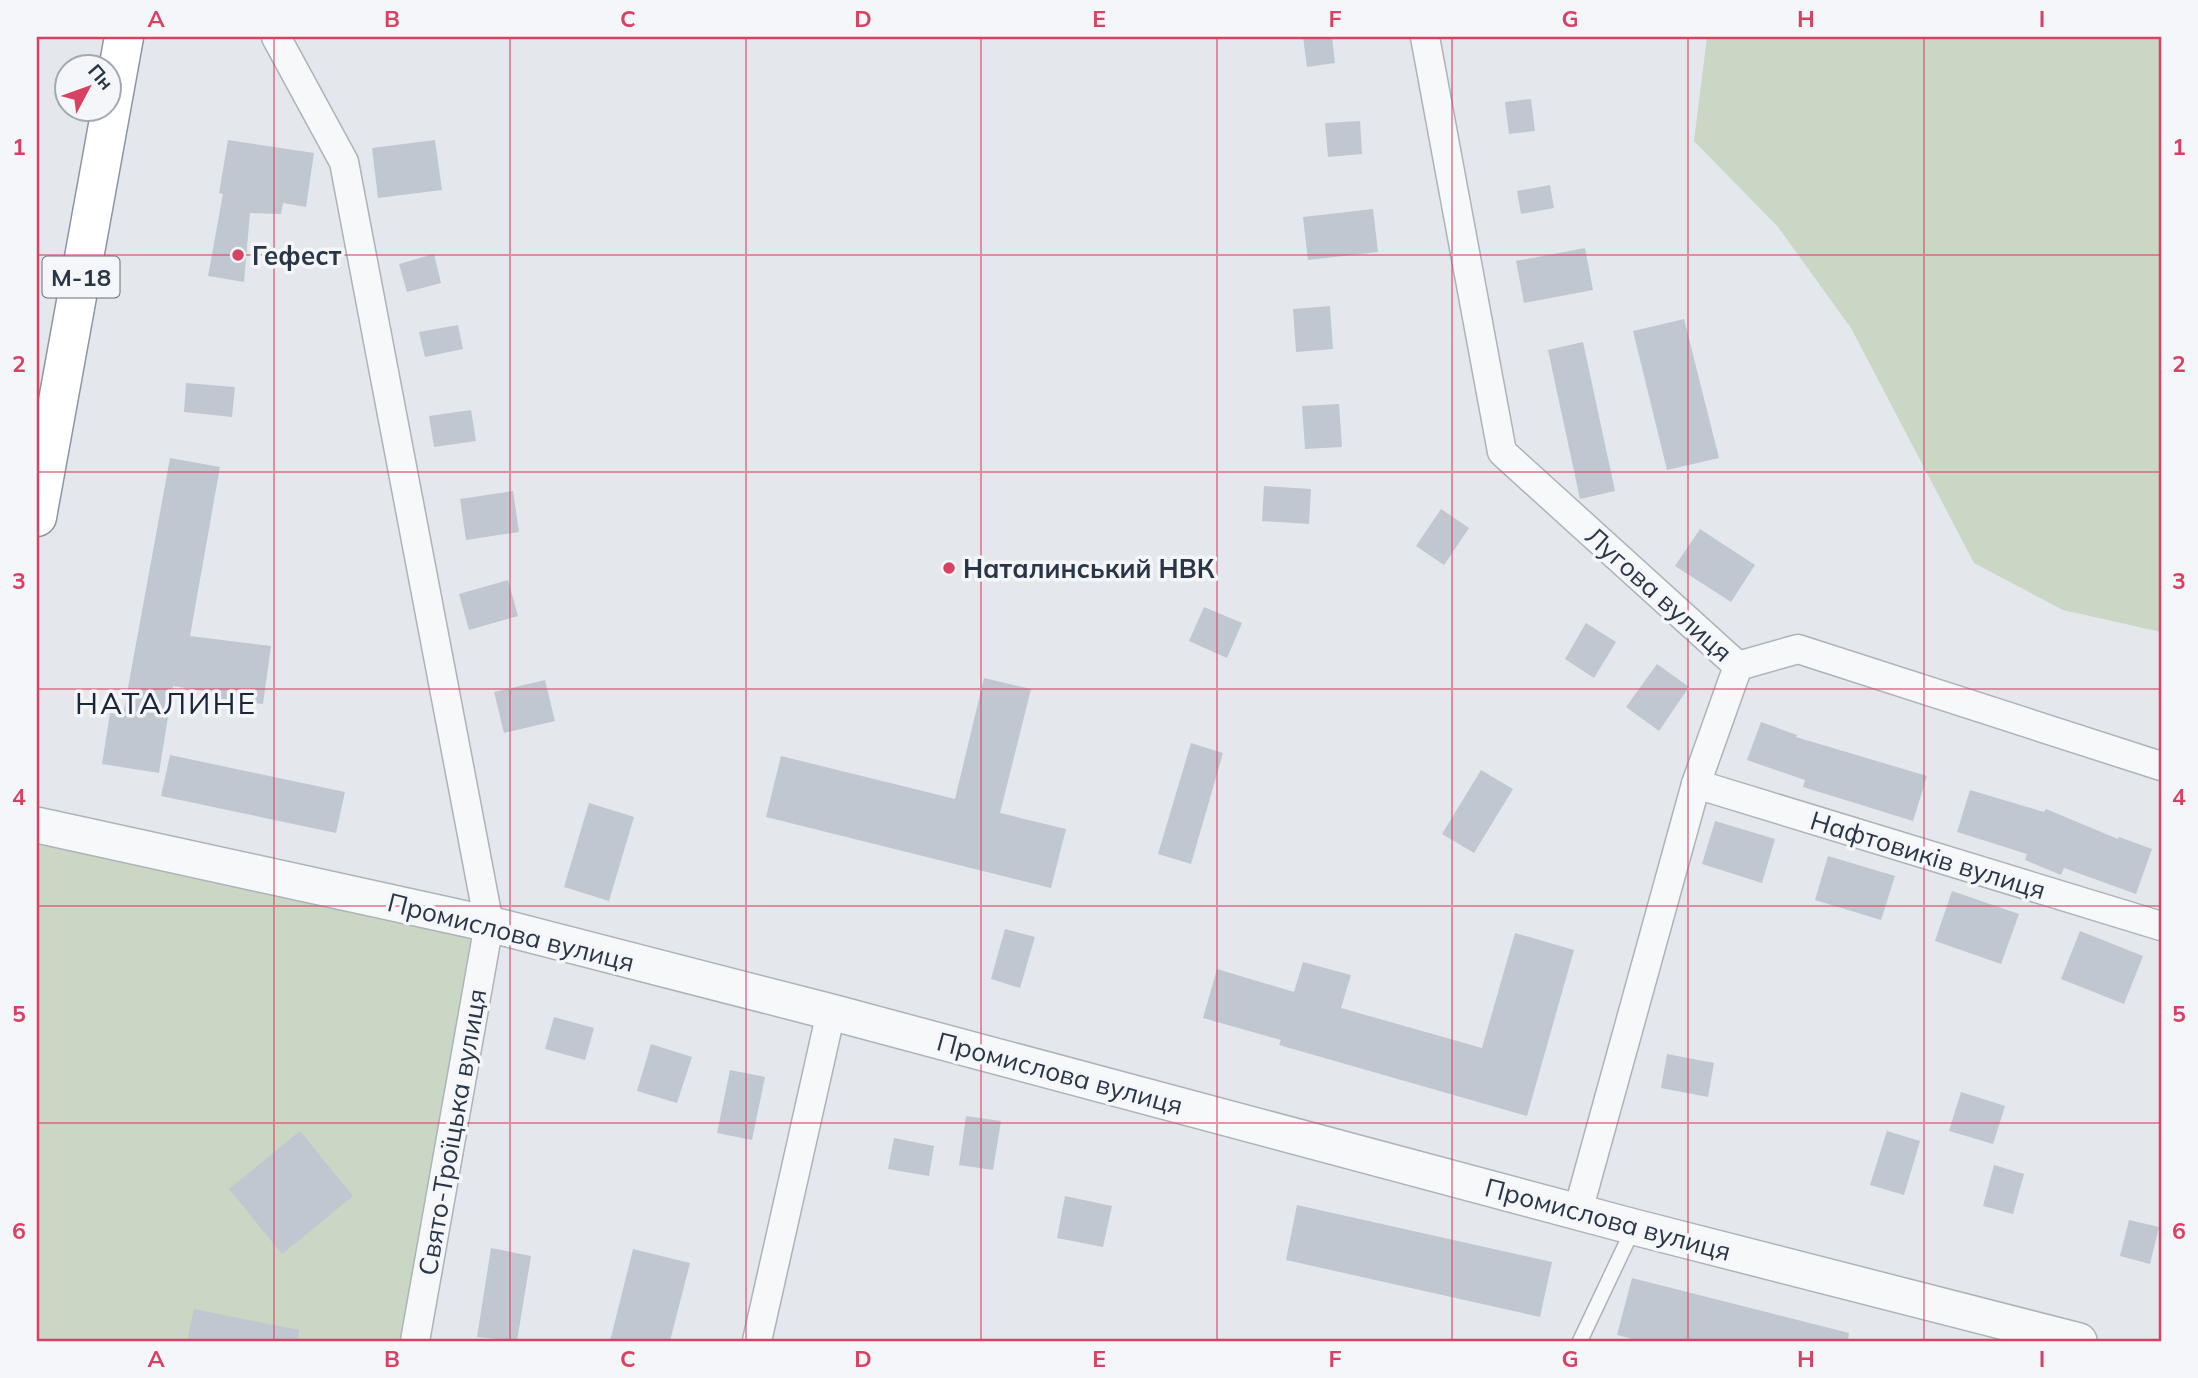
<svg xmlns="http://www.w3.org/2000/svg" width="2198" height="1378" font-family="Mulish,sans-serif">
  <rect width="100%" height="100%" fill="#e4e8ec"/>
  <g fill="#cad7c4">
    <path d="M 1707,37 L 2161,37 L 2161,632 L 2063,610 L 1974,563 L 1851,328 L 1778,227 L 1694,141 Z"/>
    <path d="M 37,825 L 489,924 L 415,1341 L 37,1341 Z"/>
  </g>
  <g fill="#c0c7d0">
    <path d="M 1303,37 L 1332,37 L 1335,63 L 1307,67 Z"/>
    <path d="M 1531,99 L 1535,131 L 1509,134 L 1505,102 Z"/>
    <path d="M 1360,121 L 1362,154 L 1328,157 L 1325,123 Z"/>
    <path d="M 228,140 L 314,153 L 306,207 L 283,203 L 281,214 L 250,213 L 244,282 L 208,276 L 223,194 L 219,193 Z"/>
    <path d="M 435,140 L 442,190 L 378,198 L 372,148 Z"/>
    <path d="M 1550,185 L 1554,208 L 1521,214 L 1517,191 Z"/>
    <path d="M 1373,209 L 1378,252 L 1308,260 L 1303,217 Z"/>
    <path d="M 1585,248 L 1593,290 L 1524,303 L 1516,261 Z"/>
    <path d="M 434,254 L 441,283 L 407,292 L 399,264 Z"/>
    <path d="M 1330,306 L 1333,349 L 1296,352 L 1293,309 Z"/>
    <path d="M 1684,319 L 1719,458 L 1667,470 L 1633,331 Z"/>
    <path d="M 458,325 L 463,349 L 425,357 L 419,332 Z"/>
    <path d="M 1583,342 L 1615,491 L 1580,499 L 1548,350 Z"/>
    <path d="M 186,383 L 235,387 L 232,417 L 184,412 Z"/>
    <path d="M 1339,404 L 1342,447 L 1305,449 L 1302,406 Z"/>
    <path d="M 471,410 L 476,441 L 434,447 L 429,416 Z"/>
    <path d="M 170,458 L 220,467 L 190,636 L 271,646 L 263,704 L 217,699 L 218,693 L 173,686 L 159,773 L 102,764 L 110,713 L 123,715 Z"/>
    <path d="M 1264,486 L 1311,489 L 1309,524 L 1262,521 Z"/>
    <path d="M 513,491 L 519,532 L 466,540 L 460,499 Z"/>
    <path d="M 1441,509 L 1469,528 L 1444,565 L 1416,546 Z"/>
    <path d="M 1700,529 L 1755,565 L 1731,602 L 1675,566 Z"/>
    <path d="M 508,580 L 518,616 L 469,630 L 459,594 Z"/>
    <path d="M 1204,607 L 1242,623 L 1227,658 L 1189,641 Z"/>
    <path d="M 1586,623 L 1616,642 L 1594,678 L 1565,659 Z"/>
    <path d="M 1657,664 L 1689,687 L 1659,731 L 1626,707 Z"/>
    <path d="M 984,678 L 1031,689 L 1000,813 L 1066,829 L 1051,888 L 766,817 L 781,756 L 955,799 Z"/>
    <path d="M 545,680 L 555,721 L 504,733 L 494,692 Z"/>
    <path d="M 1761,722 L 1797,735 L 1796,737 L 1927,776 L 1913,821 L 1803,787 L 1805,780 L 1747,760 Z"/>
    <path d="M 1191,743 L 1223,753 L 1191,864 L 1158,854 Z"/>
    <path d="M 170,755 L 345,792 L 336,833 L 161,796 Z"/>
    <path d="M 1481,770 L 1513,789 L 1474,853 L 1442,834 Z"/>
    <path d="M 1970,790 L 2044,812 L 2046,809 L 2118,839 L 2119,837 L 2152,849 L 2136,894 L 2064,868 L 2061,875 L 2025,860 L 2027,854 L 1957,832 Z"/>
    <path d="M 589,803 L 634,817 L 609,901 L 564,887 Z"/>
    <path d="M 1715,821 L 1775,839 L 1762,883 L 1702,864 Z"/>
    <path d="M 1828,856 L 1895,876 L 1881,920 L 1815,900 Z"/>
    <path d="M 1952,891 L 2019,914 L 2001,964 L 1935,941 Z"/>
    <path d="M 1005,929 L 1035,937 L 1020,988 L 991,979 Z"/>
    <path d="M 2080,931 L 2143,956 L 2124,1004 L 2061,979 Z"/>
    <path d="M 1515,933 L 1574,950 L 1527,1116 L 1279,1045 L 1281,1040 L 1203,1018 L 1217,969 L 1294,992 L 1303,962 L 1351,975 L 1341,1008 L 1482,1048 Z"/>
    <path d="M 554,1017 L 594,1028 L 585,1060 L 545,1049 Z"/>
    <path d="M 651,1044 L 692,1057 L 677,1103 L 637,1091 Z"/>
    <path d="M 1667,1054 L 1714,1063 L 1708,1097 L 1661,1088 Z"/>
    <path d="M 730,1070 L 765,1077 L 752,1140 L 717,1133 Z"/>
    <path d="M 1961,1092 L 2005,1106 L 1993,1144 L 1949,1131 Z"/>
    <path d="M 966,1116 L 1001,1121 L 993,1170 L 959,1165 Z"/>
    <path d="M 300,1131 L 353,1196 L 282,1254 L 229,1189 Z"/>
    <path d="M 1887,1131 L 1920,1141 L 1904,1195 L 1870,1185 Z"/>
    <path d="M 894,1138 L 934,1146 L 929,1176 L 888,1169 Z"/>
    <path d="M 1994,1165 L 2024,1174 L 2013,1214 L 1983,1206 Z"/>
    <path d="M 1065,1196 L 1112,1206 L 1103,1247 L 1057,1238 Z"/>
    <path d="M 1297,1205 L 1552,1262 L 1540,1317 L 1286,1260 Z"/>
    <path d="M 2129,1220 L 2159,1227 L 2150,1264 L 2120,1256 Z"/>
    <path d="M 491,1248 L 531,1256 L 517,1341 L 477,1337 Z"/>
    <path d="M 633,1249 L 690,1263 L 670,1341 L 610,1341 Z"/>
    <path d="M 1632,1278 L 1849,1333 L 1848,1341 L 1640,1341 L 1617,1335 Z"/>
    <path d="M 194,1309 L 299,1330 L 298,1341 L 187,1341 Z"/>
  </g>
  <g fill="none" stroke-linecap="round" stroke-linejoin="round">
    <defs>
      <path id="service" d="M 1580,1341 L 1634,1227"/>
      <g id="minor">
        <path d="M 276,37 L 344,162 L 489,924 L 415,1341"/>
        <path d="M 1425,37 L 1502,452 L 1738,666 L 1696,784 L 1578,1211"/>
        <path d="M 1738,666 L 1798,649 L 2161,766"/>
        <path d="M 1696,784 L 2161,926"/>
        <path d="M 757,1341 L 831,1012"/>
      </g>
      <path id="tertiary" d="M 37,825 L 489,924 L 831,1012 L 1634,1227 L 2079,1341"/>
      <path id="trunk" d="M 37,517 L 124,37"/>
    </defs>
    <use href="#service" stroke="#acb3ba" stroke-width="17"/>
    <use href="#minor" stroke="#acb3ba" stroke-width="31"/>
    <use href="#tertiary" stroke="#acb3ba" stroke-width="38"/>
    <use href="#trunk" stroke="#8a96a4" stroke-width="41"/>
    <use href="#service" stroke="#f7f8fa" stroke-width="14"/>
    <use href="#minor" stroke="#f7f8fa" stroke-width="28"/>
    <use href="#tertiary" stroke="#f7f8fa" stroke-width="35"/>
    <use href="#trunk" stroke="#fff" stroke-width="38"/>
  </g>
  <path fill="none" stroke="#d94162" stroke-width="2" stroke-opacity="0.55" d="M 274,37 L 274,1341M 510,37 L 510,1341M 746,37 L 746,1341M 981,37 L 981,1341M 1217,37 L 1217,1341M 1452,37 L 1452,1341M 1688,37 L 1688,1341M 1924,37 L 1924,1341M 37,255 L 2161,255M 37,472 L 2161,472M 37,689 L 2161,689M 37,906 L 2161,906M 37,1123 L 2161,1123"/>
  <g fill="#d94162" stroke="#f4f6f9" stroke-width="2.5">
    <circle cx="238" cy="255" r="7"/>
    <circle cx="949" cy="568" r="7"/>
  </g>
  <g text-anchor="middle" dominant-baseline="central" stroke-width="7" stroke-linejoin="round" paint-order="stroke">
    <rect fill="#f4f6f9" stroke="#66707c" stroke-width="2" x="42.5" y="256.5" width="77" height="41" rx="5"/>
    <g font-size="24" font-weight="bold" fill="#293647">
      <text x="81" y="277">М-18</text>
    </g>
    <g font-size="26" font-weight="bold" fill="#293647" stroke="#f4f6f9" text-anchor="start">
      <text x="252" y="255">Гефест</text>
      <text x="963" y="568">Наталинський НВК</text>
    </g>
    <g font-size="26" fill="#293647" stroke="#f4f6f9">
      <text transform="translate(1659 594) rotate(42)">Лугова вулиця</text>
      <text transform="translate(1928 855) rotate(17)">Нафтовиків вулиця</text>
      <text transform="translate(511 932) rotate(14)">Промислова вулиця</text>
      <text transform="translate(1060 1073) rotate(15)">Промислова вулиця</text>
      <text transform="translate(452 1132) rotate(-80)">Свято-Троїцька вулиця</text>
      <text transform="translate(1608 1219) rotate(15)">Промислова вулиця</text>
    </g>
    <g font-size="30" letter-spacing="2" fill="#1b2738" stroke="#f4f6f9">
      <text x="166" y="703">НАТАЛИНЕ</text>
    </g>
  </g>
  <rect width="2198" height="1378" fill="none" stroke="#f4f6f9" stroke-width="77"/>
  <g transform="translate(88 88) rotate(49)"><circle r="33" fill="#f4f6f9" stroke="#a3a9b2" stroke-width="2"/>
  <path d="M0-5L12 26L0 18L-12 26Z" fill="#d94162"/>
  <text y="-10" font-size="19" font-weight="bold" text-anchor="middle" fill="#293647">Пн</text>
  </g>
  <rect x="38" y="38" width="2122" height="1302" fill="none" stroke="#d94162" stroke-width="2.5"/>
  <g font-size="23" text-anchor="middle" font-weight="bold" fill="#d94162">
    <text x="156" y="27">A</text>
    <text x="392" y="27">B</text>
    <text x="628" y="27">C</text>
    <text x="863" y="27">D</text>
    <text x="1099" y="27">E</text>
    <text x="1335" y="27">F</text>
    <text x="1570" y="27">G</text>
    <text x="1806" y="27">H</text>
    <text x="2042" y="27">I</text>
    <text x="19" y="155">1</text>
    <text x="2179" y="155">1</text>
    <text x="19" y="372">2</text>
    <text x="2179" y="372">2</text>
    <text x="19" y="589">3</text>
    <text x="2179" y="589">3</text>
    <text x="19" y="805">4</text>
    <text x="2179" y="805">4</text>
    <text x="19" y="1022">5</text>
    <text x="2179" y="1022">5</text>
    <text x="19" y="1239">6</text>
    <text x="2179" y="1239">6</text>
    <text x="156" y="1367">A</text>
    <text x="392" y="1367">B</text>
    <text x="628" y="1367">C</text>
    <text x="863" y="1367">D</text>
    <text x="1099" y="1367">E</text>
    <text x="1335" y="1367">F</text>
    <text x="1570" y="1367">G</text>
    <text x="1806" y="1367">H</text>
    <text x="2042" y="1367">I</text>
  </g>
</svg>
